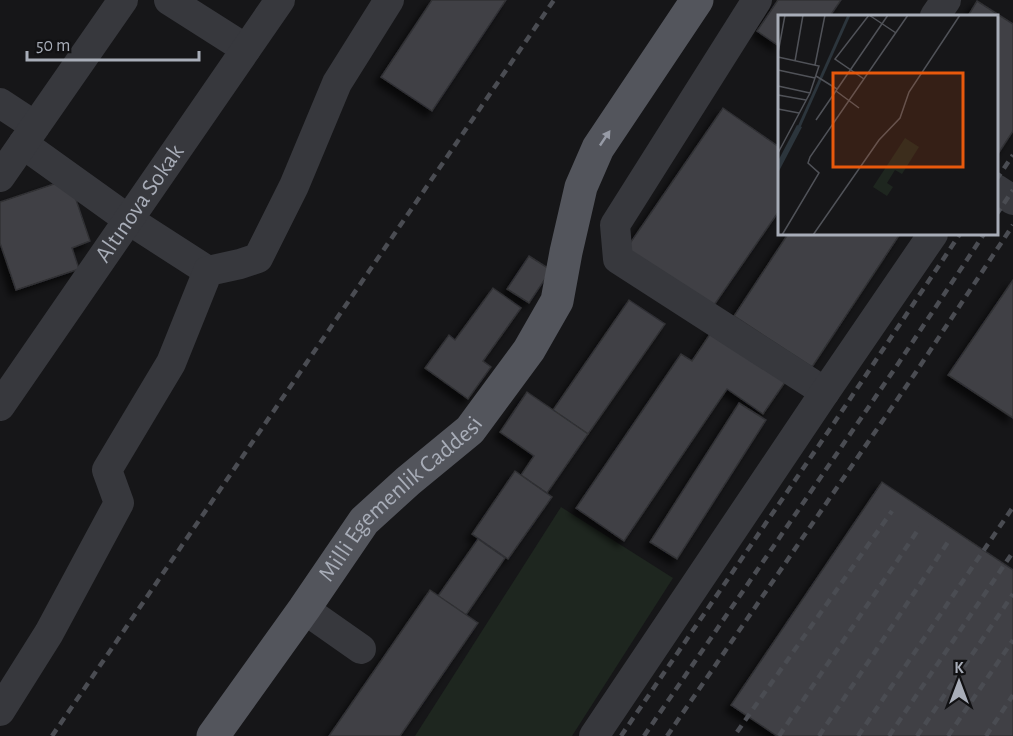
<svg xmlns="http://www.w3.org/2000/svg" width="1013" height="736" font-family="'Alegreya Sans',sans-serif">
  <defs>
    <filter id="shadow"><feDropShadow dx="-5.5" dy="5.5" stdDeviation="3" flood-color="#0009"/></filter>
  </defs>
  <rect width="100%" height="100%" fill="#161618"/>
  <path fill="#1e261f" d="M 561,507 L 673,578 L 572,736 L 415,736 Z"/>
  <g fill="#404145" stroke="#303034" stroke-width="1.5" filter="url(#shadow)">
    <path d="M 432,0 L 506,0 L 432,111 L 381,77 Z"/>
    <path d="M 778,0 L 841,0 L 830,16 L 779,16 L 779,46 L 757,31 Z"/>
    <path d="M 977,1 L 1013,24 L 1013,131 L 996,157 L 996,16 L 968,16 Z"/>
    <path d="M 723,108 L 779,147 L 779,211 L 710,311 L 624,252 Z"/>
    <path d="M 69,179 L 90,241 L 72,248 L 79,269 L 16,290 L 0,243 L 0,202 Z"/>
    <path d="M 788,234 L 900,234 L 812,367 L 734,316 Z"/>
    <path d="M 529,256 L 551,270 L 529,303 L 507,289 Z"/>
    <path d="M 1013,280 L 1013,418 L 948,375 Z"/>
    <path d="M 493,288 L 521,308 L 483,361 L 491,367 L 468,399 L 425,368 L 449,335 L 455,340 Z"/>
    <path d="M 629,300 L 665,324 L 588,434 L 553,410 Z"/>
    <path d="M 716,325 L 790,375 L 763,414 L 727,389 L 624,541 L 576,508 L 681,354 L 692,361 Z"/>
    <path d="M 527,392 L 588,434 L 547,493 L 521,475 L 534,456 L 500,432 Z"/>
    <path d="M 739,403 L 766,420 L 677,559 L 650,542 Z"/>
    <path d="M 515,471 L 552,497 L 508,559 L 472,534 Z"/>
    <path d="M 882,482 L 1013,570 L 1013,736 L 777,736 L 731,705 Z"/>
    <path d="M 478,539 L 505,558 L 466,615 L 438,596 Z"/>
    <path d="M 430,590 L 478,623 L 400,736 L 329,736 Z"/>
  </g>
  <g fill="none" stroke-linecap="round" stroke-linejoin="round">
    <g stroke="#37383d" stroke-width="30">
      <path d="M 169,0 L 246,49"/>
      <path d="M 757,0 L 615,225 L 618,259 L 825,392"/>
      <path d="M 935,16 L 946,0"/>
      <path d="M 0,103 L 35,126"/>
      <path d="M 23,144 L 129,220 L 208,271"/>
      <path d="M 0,177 L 123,0"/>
      <path d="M 996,189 L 1013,200"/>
      <path id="s1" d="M 0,406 L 280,0"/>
      <path d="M 304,609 L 361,649"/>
      <path d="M 0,711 L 49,633 L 119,503 L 107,470 L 171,363 L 208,271 L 240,264 L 258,258 L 294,186 L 337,83 L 389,0"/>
      <path d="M 594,736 L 825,392 L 933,234"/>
    </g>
    <path stroke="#53555c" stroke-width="33" id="s2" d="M 213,736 L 304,609 L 364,521 L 408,481 L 470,430 L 529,350 L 557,301 L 566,252 L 581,187 L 598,148 L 697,0"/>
    <g stroke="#4a4c52" stroke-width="4.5" stroke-dasharray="8 6" stroke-linecap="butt">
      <path d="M 996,180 L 1013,155"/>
      <path d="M 996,215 L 1013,190"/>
      <path d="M 737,732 L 892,511"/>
      <path d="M 52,736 L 554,0"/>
      <path d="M 621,736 L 832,426 L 960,234"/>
      <path d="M 644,736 L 898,364 L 984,234"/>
      <path d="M 667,736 L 914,375 L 1013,225"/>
      <path d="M 779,736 L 920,527"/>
      <path d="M 819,736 L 948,542"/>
      <path d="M 858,736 L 1013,507"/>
      <path d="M 889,736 L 1013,552"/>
      <path d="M 917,736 L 1013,594"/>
      <path d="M 948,736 L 1013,640"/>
      <path d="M 986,736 L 1013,695"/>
    </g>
  </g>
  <defs><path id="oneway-solid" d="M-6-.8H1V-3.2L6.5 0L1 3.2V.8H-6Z" transform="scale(1.5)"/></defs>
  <use fill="#979ba6" href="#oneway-solid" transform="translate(605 138) rotate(-56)"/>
  <g text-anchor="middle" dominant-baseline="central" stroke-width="6" stroke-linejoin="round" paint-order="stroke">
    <g font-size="24" fill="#a8adb8" stroke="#111113">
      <text stroke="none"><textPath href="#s1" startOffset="246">Altınova Sokak</textPath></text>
      <text stroke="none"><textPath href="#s2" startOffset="304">Milli Egemenlik Caddesi</textPath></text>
    </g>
  </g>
  <g transform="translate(778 15)">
    <rect width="220" height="220" fill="#161618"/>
    <path d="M 127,123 L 141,132 L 124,159 L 117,155 L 109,168 L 115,172 L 109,181 L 95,172 Z" fill="#1e261f"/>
    <path d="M 19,110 L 24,112 L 0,158 L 0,146 Z" fill="#2c353c"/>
    <path fill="none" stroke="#2c353c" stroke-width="3" d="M 21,112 L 71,0"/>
    <path fill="none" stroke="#505258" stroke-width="1.5" d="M 91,0 L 118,18M 0,38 L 7,0M 0,42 L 41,51 L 32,78 L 0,138M 17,46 L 25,0M 37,50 L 47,0M 0,55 L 37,63M 38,61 L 59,74M 86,64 L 57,44 L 91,0M 0,71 L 32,78M 58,76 L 81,93M 0,80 L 28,85M 0,94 L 21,98M 38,105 L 110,0M 4,220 L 41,158 L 30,148 L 32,142 L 130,0M 35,220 L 101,125 L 122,103 L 131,77 L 182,0"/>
    <path fill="#e8590c" fill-opacity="0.15" stroke="#e8590c" stroke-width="3" d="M 55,58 L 185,58 L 185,152 L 55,152 Z"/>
    <rect width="220" height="220" fill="none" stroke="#a8adb8" stroke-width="3"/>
  </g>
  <g transform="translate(959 682)" stroke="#111113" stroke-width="4.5" paint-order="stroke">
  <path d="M0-4.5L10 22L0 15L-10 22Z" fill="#a8adb8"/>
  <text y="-9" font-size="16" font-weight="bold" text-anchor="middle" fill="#a8adb8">K</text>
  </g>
  <path d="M27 51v9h172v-9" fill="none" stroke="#a8adb8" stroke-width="3"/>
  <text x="36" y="51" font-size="18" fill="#a8adb8" stroke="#111113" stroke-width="4.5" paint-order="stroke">50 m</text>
</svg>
